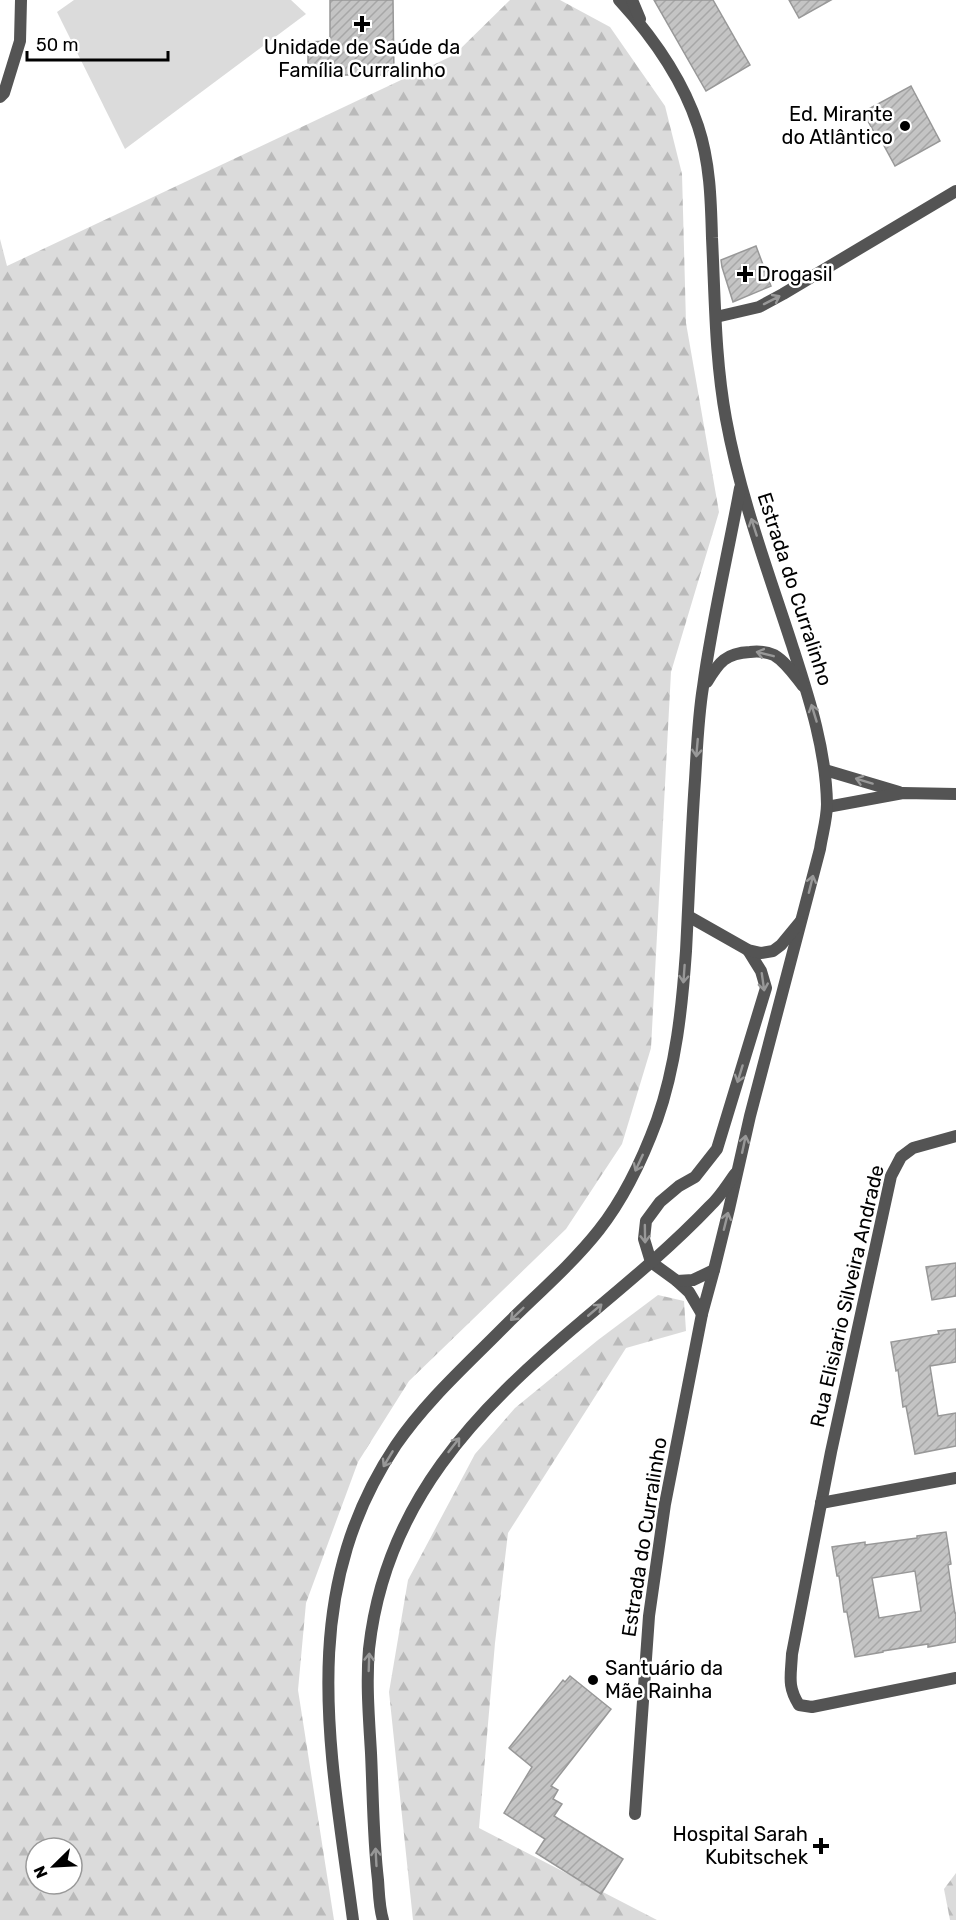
<svg xmlns="http://www.w3.org/2000/svg" width="956" height="1920" font-family="Rubik,sans-serif">
  <defs>
    <pattern id="forest-firs" width="22" height="20" patternUnits="userSpaceOnUse" patternTransform="scale(1.5)"><rect width="22" height="20" fill="#dbdbdb"/><path d="M5 1l3.5 6h-7zM16 11l3.5 6h-7z" fill="#bababa"/></pattern>
    <pattern id="building-hatch" width="6" height="6" patternUnits="userSpaceOnUse" patternTransform="scale(1.5)"><rect width="6" height="6" fill="#c4c4c4"/><path d="M-1 1l2-2M0 6l6-6M5 7l2-2" fill="none" stroke="#a7a7a7"/></pattern>
  </defs>
  <rect width="100%" height="100%" fill="#fff"/>
  <path fill="#dbdbdb" d="M 74,0 L 291,0 L 306,14 L 125,149 L 57,12 Z"/>
  <g fill="url(#forest-firs)" fill-rule="evenodd">
    <path d="M 510,0 L 560,0 L 610,27 L 665,106 L 682,174 L 686,323 L 719,512 L 671,672 L 651,1048 L 622,1144 L 566,1229 L 409,1381 L 358,1462 L 306,1603 L 298,1690 L 334,1920 L 0,1920 L 0,239 L 7,266 L 454,55 ZM 36,1848 L 72,1848 L 72,1884 L 36,1884 Z"/>
    <path d="M 658,1295 L 684,1301 L 686,1331 L 626,1348 L 508,1533 L 495,1643 L 479,1828 L 657,1920 L 413,1920 L 389,1692 L 408,1580 L 475,1454 L 515,1408 L 598,1340 Z"/>
    <path d="M 956,1873 L 956,1920 L 950,1920 L 944,1889 Z"/>
  </g>
  <g fill="url(#building-hatch)" stroke="#989898" stroke-width="1.5" fill-rule="evenodd">
    <path d="M 330,0 L 393,0 L 394,75 L 308,75 L 308,42 L 330,41 Z"/>
    <path d="M 654,0 L 713,0 L 750,65 L 706,91 Z"/>
    <path d="M 789,0 L 831,0 L 799,18 Z"/>
    <path d="M 911,86 L 940,141 L 895,166 L 876,131 L 874,132 L 863,112 Z"/>
    <path d="M 756,246 L 771,286 L 733,302 L 722,267 L 721,260 Z"/>
    <path d="M 956,1263 L 956,1296 L 932,1300 L 926,1267 Z"/>
    <path d="M 956,1329 L 956,1362 L 930,1366 L 938,1416 L 956,1413 L 956,1446 L 915,1454 L 906,1406 L 903,1407 L 898,1370 L 896,1371 L 891,1342 L 939,1334 L 938,1331 Z"/>
    <path d="M 946,1532 L 951,1564 L 948,1565 L 955,1613 L 956,1613 L 956,1642 L 928,1647 L 928,1644 L 883,1651 L 883,1652 L 855,1657 L 847,1612 L 844,1612 L 839,1576 L 837,1576 L 832,1547 L 865,1542 L 865,1545 L 917,1538 L 917,1536 ZM 915,1571 L 921,1611 L 879,1618 L 872,1578 Z"/>
    <path d="M 570,1676 L 611,1709 L 551,1786 L 558,1790 L 553,1799 L 562,1804 L 554,1816 L 623,1859 L 601,1894 L 536,1853 L 545,1839 L 504,1813 L 532,1767 L 509,1748 L 563,1680 L 565,1682 Z"/>
  </g>
  <g fill="none" stroke-linecap="round" stroke-linejoin="round">
    <g stroke="#545454" stroke-width="12">
      <path d="M 0,97 L 4,93 L 20,41 L 21,0"/>
      <path d="M 716,317 L 759,307 L 783,294 L 956,191"/>
      <path d="M 825,770 L 899,792"/>
      <path d="M 827,807 L 903,793 L 956,794"/>
      <path d="M 956,1136 L 913,1148 L 901,1157 L 891,1176 L 831,1452 L 792,1654 C 791,1676 787,1686 799,1705 L 812,1707 L 956,1678"/>
      <path d="M 677,1281 L 689,1292 L 702,1314"/>
      <path d="M 821,1503 L 956,1478"/>
      <path d="M 635,1814 L 649,1616 L 665,1504 L 702,1314 L 714,1270"/>
    </g>
    <g stroke="#545454" stroke-width="12">
      <path d="M 619,0 C 653,37 682,78 698,126 C 710,162 711,200 712,238 C 715,298 715,359 726,419 C 740,496 768,571 792,645 C 809,698 826,749 827,804 C 827,819 822,835 820,849 L 750,1116 L 729,1209 L 714,1270 L 693,1280 L 677,1281 L 651,1262 L 644,1239 L 646,1221 L 660,1202 L 679,1186 L 695,1177 L 717,1149 L 766,988 L 761,971 L 748,950"/>
      <path d="M 632,0 L 640,19"/>
      <path d="M 707,682 C 719,662 726,653 750,652 C 758,651 767,652 774,655 C 786,662 795,676 803,686"/>
      <path d="M 688,916 L 748,950 L 761,953 L 773,951 L 781,945 L 800,922"/>
      <path d="M 353,1920 C 331,1753 295,1596 396,1445 C 424,1404 461,1370 496,1335 C 530,1300 569,1268 599,1230 C 625,1197 643,1158 657,1120 C 676,1066 682,1008 686,951 C 689,894 691,837 695,780 C 697,749 698,718 703,687 C 712,620 728,554 740,488"/>
      <path d="M 383,1920 C 379,1907 379,1893 378,1880 C 373,1838 373,1795 371,1753 C 369,1719 366,1683 369,1649 C 385,1503 475,1411 582,1321 C 626,1284 671,1247 710,1206 C 720,1197 727,1185 735,1174"/>
    </g>
  </g>
  <defs><path id="oneway-shaft" d="M-6 0H5M1.5-3L5.5 0L1.5 3" fill="none" stroke-width="1.6" stroke-linecap="round" stroke-linejoin="round" transform="scale(1.5)"/></defs>
  <g stroke="#989898">
    <use href="#oneway-shaft" transform="translate(772 300) rotate(-27)"/>
    <use href="#oneway-shaft" transform="translate(754 527) rotate(-108)"/>
    <use href="#oneway-shaft" transform="translate(765 654) rotate(-166)"/>
    <use href="#oneway-shaft" transform="translate(814 713) rotate(-107)"/>
    <use href="#oneway-shaft" transform="translate(697 748) rotate(95)"/>
    <use href="#oneway-shaft" transform="translate(864 781) rotate(-163)"/>
    <use href="#oneway-shaft" transform="translate(811 884) rotate(-76)"/>
    <use href="#oneway-shaft" transform="translate(684 974) rotate(94)"/>
    <use href="#oneway-shaft" transform="translate(763 982) rotate(82)"/>
    <use href="#oneway-shaft" transform="translate(740 1074) rotate(107)"/>
    <use href="#oneway-shaft" transform="translate(744 1144) rotate(-78)"/>
    <use href="#oneway-shaft" transform="translate(639 1163) rotate(115)"/>
    <use href="#oneway-shaft" transform="translate(726 1221) rotate(-76)"/>
    <use href="#oneway-shaft" transform="translate(645 1234) rotate(89)"/>
    <use href="#oneway-shaft" transform="translate(595 1310) rotate(-40)"/>
    <use href="#oneway-shaft" transform="translate(517 1314) rotate(136)"/>
    <use href="#oneway-shaft" transform="translate(454 1445) rotate(-52)"/>
    <use href="#oneway-shaft" transform="translate(388 1459) rotate(121)"/>
    <use href="#oneway-shaft" transform="translate(369 1662) rotate(-88)"/>
    <use href="#oneway-shaft" transform="translate(376 1857) rotate(-93)"/>
  </g>
  <g fill="#000" stroke="#fff" stroke-width="2">
    <path d="M359 15h6v6h6v6h-6v6h-6v-6h-6v-6h6z"/>
    <circle cx="905" cy="126" r="6"/>
    <path d="M742 265h6v6h6v6h-6v6h-6v-6h-6v-6h6z"/>
    <circle cx="593" cy="1680" r="6"/>
    <path d="M818 1837h6v6h6v6h-6v6h-6v-6h-6v-6h6z"/>
  </g>
  <g text-anchor="middle" dominant-baseline="central" stroke-width="5" stroke-linejoin="round" paint-order="stroke">
    <g font-size="20" fill="#000" stroke="#fff" text-anchor="end">
      <text x="362" y="47" text-anchor="middle">Unidade de Saúde da<tspan x="362" dy="23">Família Curralinho</tspan></text>
      <text x="893" y="114">Ed. Mirante<tspan x="893" dy="23">do Atlântico</tspan></text>
      <text x="757" y="274" text-anchor="start">Drogasil</text>
      <text x="605" y="1668" text-anchor="start">Santuário da<tspan x="605" dy="23">Mãe Rainha</tspan></text>
      <text x="808" y="1834">Hospital Sarah<tspan x="808" dy="23">Kubitschek</tspan></text>
    </g>
    <g font-size="20" fill="#000" stroke="#fff">
      <text transform="translate(795 589) rotate(72)">Estrada do Curralinho</text>
      <text transform="translate(847 1296) rotate(-77)">Rua Elisiario Silveira Andrade</text>
      <text transform="translate(644 1537) rotate(-81)">Estrada do Curralinho</text>
    </g>
  </g>
  <g transform="translate(54 1866) rotate(246)"><circle r="28" fill="#ffffff" stroke="#999999" stroke-width="1.5"/>
  <path d="M0-4.5L10 22L0 15L-10 22Z" fill="#000000"/>
  <text y="-9" font-size="16" font-weight="bold" text-anchor="middle" fill="#000000">N</text>
  </g>
  <path d="M27 51v9h141v-9" fill="none" stroke="#000000" stroke-width="3"/>
  <text x="36" y="51" font-size="18" fill="#000000" stroke="#ffffff" stroke-width="4.5" paint-order="stroke">50 m</text>
</svg>
